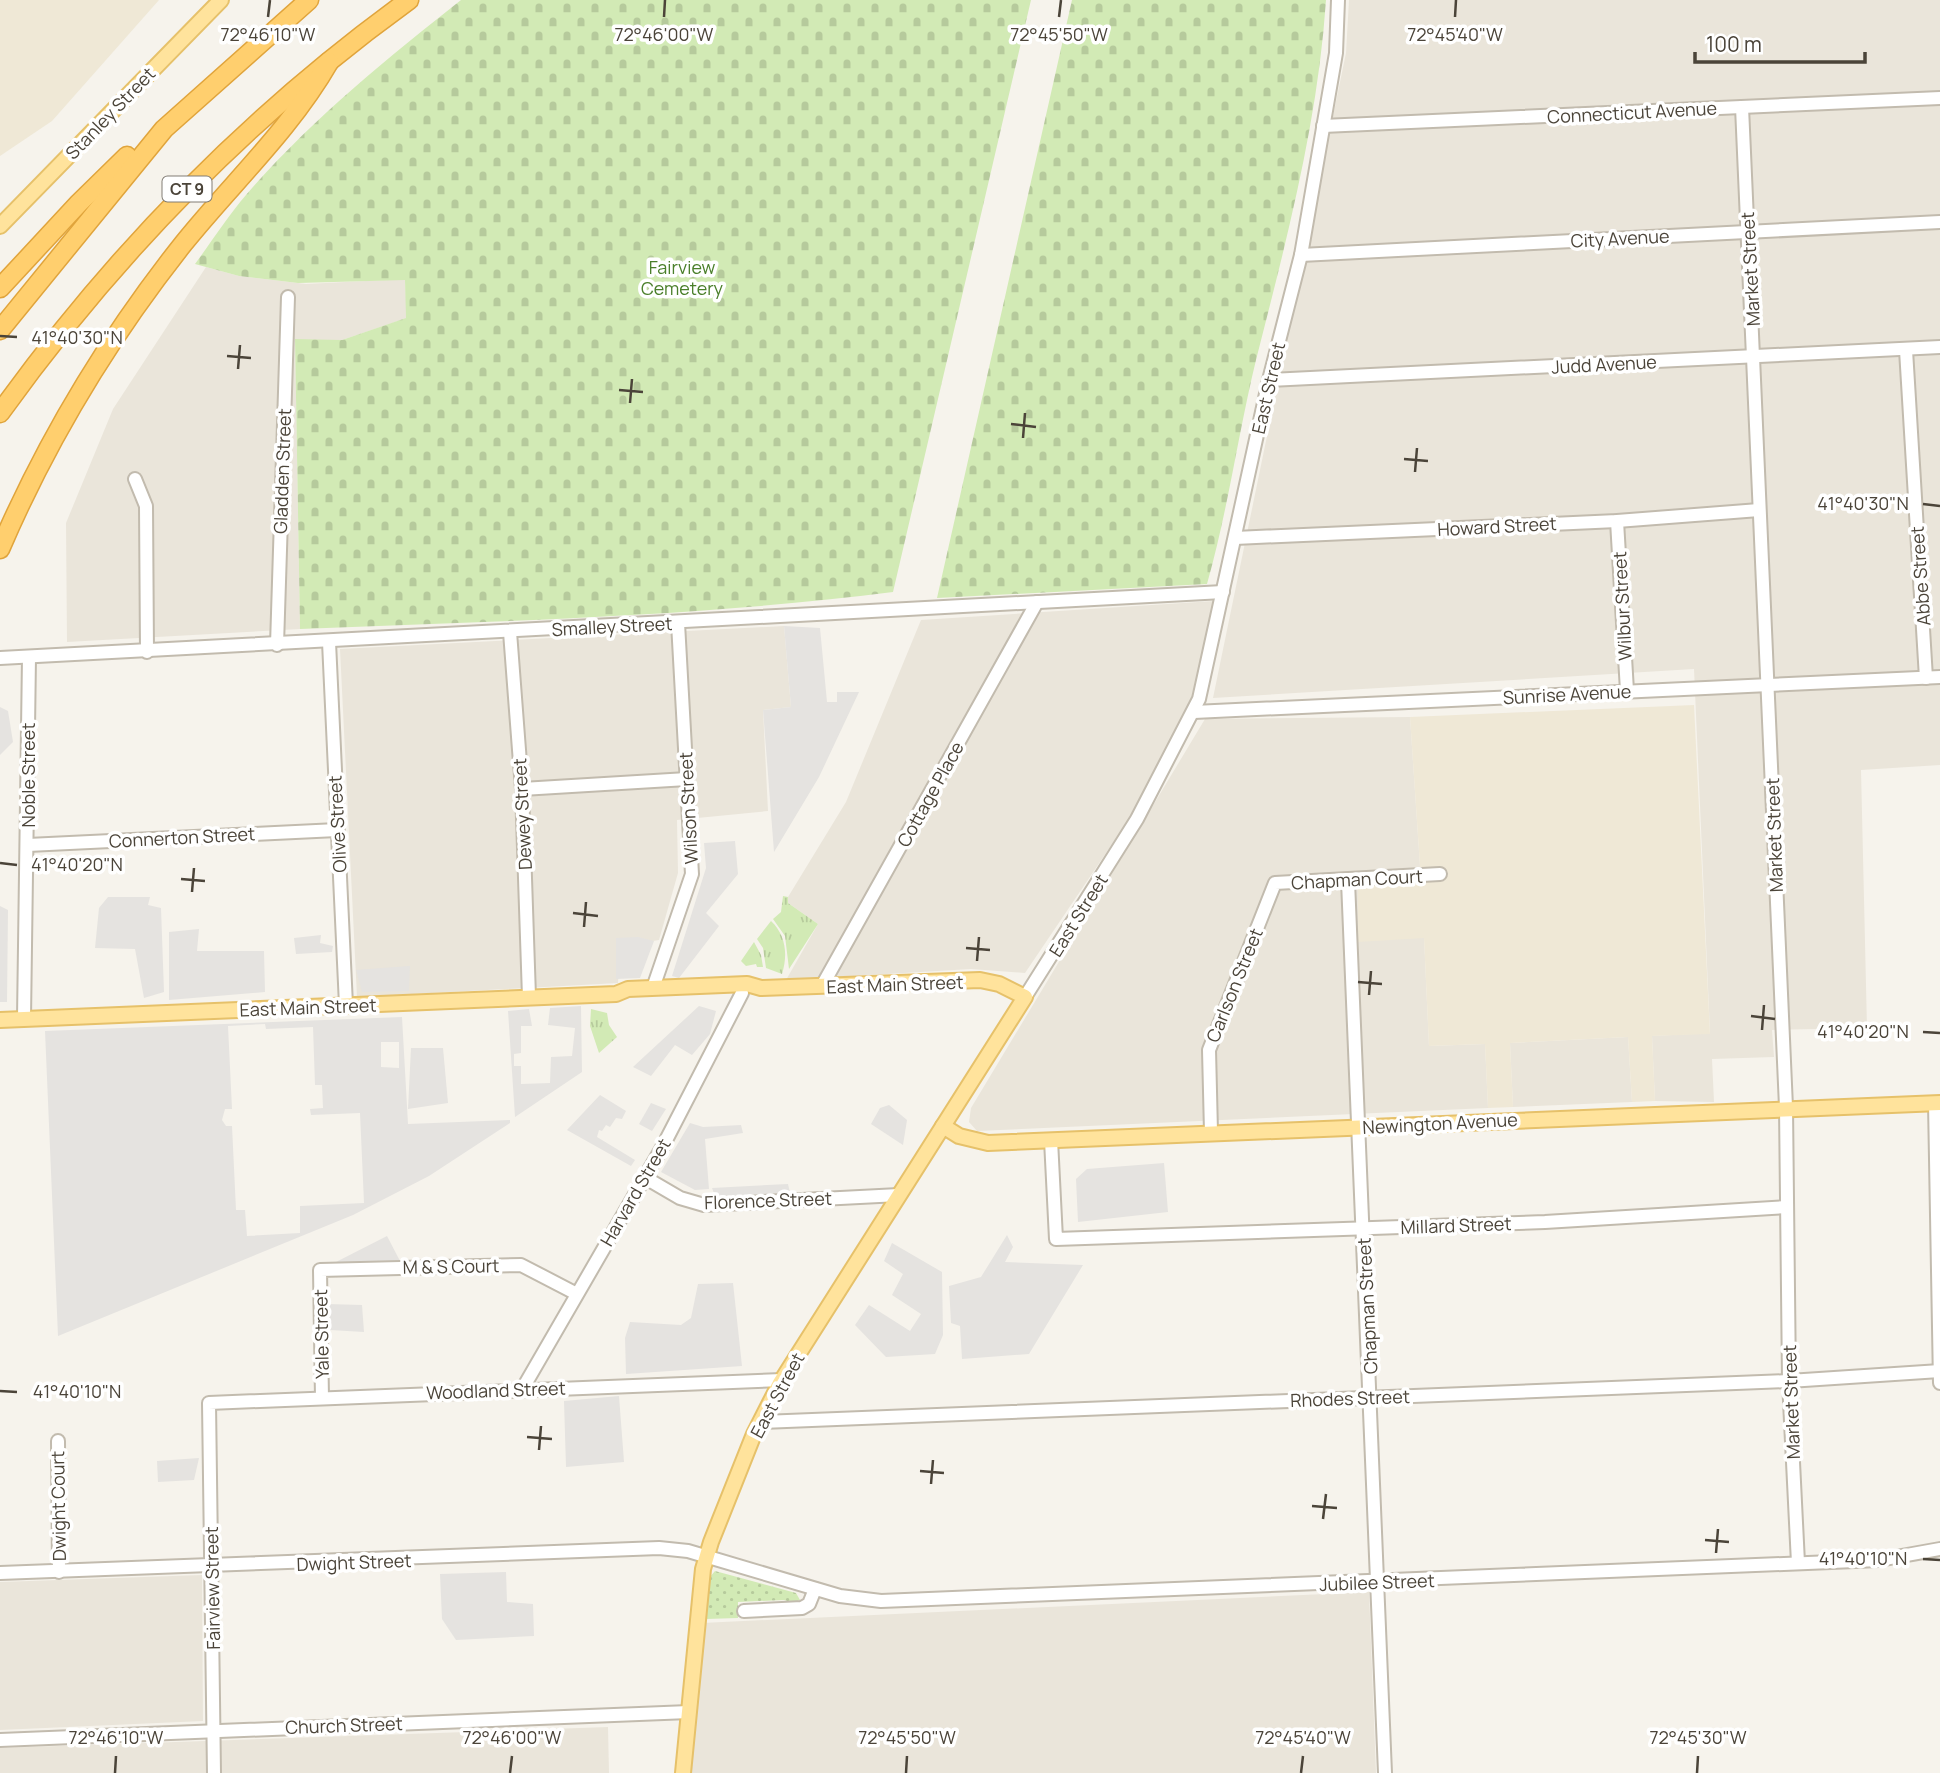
<svg xmlns="http://www.w3.org/2000/svg" width="1940" height="1773" font-family="Manrope,sans-serif">
  <defs>
    <pattern id="grass-tufts" width="24" height="20" patternUnits="userSpaceOnUse" patternTransform="scale(1.75)"><rect width="24" height="20" fill="#d2eab5"/><path d="M3 7l-1-3M5 7V3M7 7l1-3M15 17l-1-3M17 17v-4M19 17l1-3" fill="none" stroke="#b6ca9c"/></pattern>
    <pattern id="cemetery-stones" width="16" height="16" patternUnits="userSpaceOnUse" patternTransform="scale(1.75)"><rect width="16" height="16" fill="#d2eab5"/><path d="M2 7V4a2 2 0 0 1 4 0v3zM10 15v-3a2 2 0 0 1 4 0v3z" fill="#b6ca9c"/></pattern>
    <pattern id="park-dots" width="8" height="8" patternUnits="userSpaceOnUse" patternTransform="scale(1.75)"><rect width="8" height="8" fill="#d2eab5"/><path d="M2 2h.1M6 6h.1" fill="none" stroke="#b6ca9c" stroke-width="1.8" stroke-linecap="round"/></pattern>
  </defs>
  <rect width="100%" height="100%" fill="#f6f3ec"/>
  <g fill="#eae5da">
    <path d="M 1349,0 L 1940,0 L 1940,765 L 1861,770 L 1867,1028 L 1772,1030 L 1774,1057 L 1712,1059 L 1714,1102 L 1655,1101 L 1652,1036 L 1710,1033 L 1694,669 L 1213,698 L 1346,53 Z"/>
    <path d="M 206,267 L 239,276 L 306,284 L 405,279 L 407,318 L 342,340 L 295,340 L 300,629 L 67,642 L 66,523 L 113,409 Z"/>
    <path d="M 1214,601 L 1189,708 L 1131,816 L 1025,973 L 971,969 L 786,980 L 818,924 L 788,903 L 788,897 L 846,802 L 921,620 Z"/>
    <path d="M 784,626 L 791,707 L 763,710 L 768,811 L 677,820 L 678,873 L 659,940 L 620,946 L 618,983 L 357,997 L 340,649 Z"/>
    <path d="M 1410,717 L 1421,881 L 1358,941 L 1424,937 L 1429,1046 L 1485,1044 L 1488,1108 L 977,1131 L 969,1122 L 971,1108 L 1205,719 Z"/>
    <path d="M 1628,1037 L 1632,1102 L 1513,1107 L 1510,1043 Z"/>
    <path d="M 202,1575 L 203,1721 L 0,1730 L 0,1582 Z"/>
    <path d="M 1369,1592 L 1376,1773 L 689,1773 L 702,1623 Z"/>
    <path d="M 608,1727 L 609,1773 L 0,1773 L 0,1748 Z"/>
  </g>
  <g fill="#efe8d6">
    <path d="M 0,0 L 159,0 L 52,121 L 0,156 Z"/>
    <path d="M 1694,705 L 1710,1034 L 1652,1036 L 1655,1101 L 1632,1102 L 1628,1037 L 1510,1043 L 1513,1107 L 1488,1108 L 1485,1044 L 1429,1046 L 1424,938 L 1358,942 L 1358,886 L 1421,881 L 1410,717 Z"/>
  </g>
  <g fill="url(#grass-tufts)">
    <path d="M 783,896 L 788,897 L 788,903 L 818,924 L 789,969 L 785,936 L 773,919 L 781,912 Z"/>
    <path d="M 771,921 C 786,935 788,955 782,974 L 766,968 L 763,948 L 757,939 Z"/>
    <path d="M 754,942 L 761,955 L 763,967 L 757,967 L 756,964 L 746,966 L 741,961 Z"/>
    <path d="M 591,1009 L 607,1013 L 609,1025 L 617,1037 L 599,1053 L 590,1026 Z"/>
  </g>
  <g fill="url(#cemetery-stones)">
    <path d="M 461,0 L 1031,0 L 893,592 C 697,617 497,621 300,629 L 295,339 L 342,340 L 406,318 L 405,280 L 298,283 L 239,276 L 195,264 C 212,241 228,216 246,195 C 309,122 386,59 461,0 Z"/>
    <path d="M 1072,0 L 1326,0 C 1318,122 1286,242 1256,360 C 1238,434 1228,510 1207,584 L 937,598 Z"/>
  </g>
  <path fill="url(#park-dots)" d="M 715,1571 L 796,1593 L 800,1600 L 793,1603 L 784,1600 L 738,1602 L 738,1618 L 706,1619 L 709,1578 Z"/>
  <g fill="#e5e3e0" fill-rule="evenodd">
    <path d="M 784,626 L 820,628 L 827,702 L 837,702 L 837,692 L 859,692 L 819,777 L 774,852 L 763,710 L 791,707 Z"/>
    <path d="M 0,707 L 8,711 L 13,742 L 0,755 Z"/>
    <path d="M 735,841 L 738,874 L 706,913 L 719,926 L 679,978 L 672,976 L 706,868 L 704,843 Z"/>
    <path d="M 108,897 L 150,897 L 148,905 L 161,908 L 164,992 L 144,998 L 135,949 L 95,948 L 99,908 Z"/>
    <path d="M 0,906 L 8,910 L 7,1002 L 0,1002 Z"/>
    <path d="M 199,929 L 197,951 L 264,951 L 265,992 L 169,1000 L 169,932 Z"/>
    <path d="M 321,935 L 320,943 L 333,946 L 332,952 L 296,954 L 294,938 Z"/>
    <path d="M 638,937 L 654,941 L 640,978 L 616,979 L 616,938 Z"/>
    <path d="M 410,966 L 409,991 L 362,992 L 356,970 Z"/>
    <path d="M 581,1006 L 582,1072 L 515,1117 L 508,1011 L 529,1009 L 532,1026 L 521,1026 L 521,1053 L 514,1054 L 514,1066 L 521,1066 L 521,1084 L 550,1083 L 551,1057 L 572,1056 L 575,1028 L 548,1025 L 550,1008 Z"/>
    <path d="M 699,1006 L 716,1011 L 710,1034 L 692,1055 L 675,1045 L 651,1076 L 633,1067 Z"/>
    <path d="M 402,1017 L 408,1124 L 510,1120 L 510,1123 L 429,1176 L 353,1215 L 58,1336 L 45,1031 ZM 265,1024 L 266,1029 L 313,1027 L 315,1085 L 322,1085 L 323,1108 L 310,1109 L 311,1115 L 360,1113 L 364,1203 L 300,1206 L 300,1233 L 247,1236 L 245,1210 L 236,1210 L 232,1126 L 226,1126 L 222,1120 L 225,1109 L 232,1109 L 228,1026 ZM 381,1042 L 399,1042 L 399,1068 L 381,1067 Z"/>
    <path d="M 411,1048 L 443,1048 L 448,1103 L 408,1109 Z"/>
    <path d="M 600,1095 L 626,1111 L 622,1119 L 616,1118 L 610,1127 L 606,1125 L 602,1131 L 599,1130 L 597,1137 L 635,1160 L 631,1166 L 567,1130 Z"/>
    <path d="M 651,1103 L 666,1109 L 652,1131 L 639,1124 Z"/>
    <path d="M 889,1105 L 907,1120 L 903,1145 L 871,1124 L 880,1108 Z"/>
    <path d="M 690,1123 L 703,1127 L 741,1125 L 743,1133 L 705,1139 L 709,1189 L 695,1190 L 661,1172 Z"/>
    <path d="M 1164,1163 L 1168,1212 L 1078,1222 L 1076,1179 L 1087,1169 Z"/>
    <path d="M 788,1184 L 790,1193 L 715,1196 L 712,1188 Z"/>
    <path d="M 1007,1235 L 1013,1247 L 1005,1262 L 1083,1265 L 1029,1354 L 962,1359 L 960,1326 L 951,1323 L 949,1286 L 981,1277 Z"/>
    <path d="M 387,1236 L 400,1261 L 334,1263 Z"/>
    <path d="M 892,1243 L 942,1272 L 943,1335 L 935,1354 L 886,1357 L 855,1325 L 869,1305 L 910,1331 L 921,1314 L 892,1295 L 903,1274 L 884,1261 Z"/>
    <path d="M 733,1283 L 742,1366 L 626,1374 L 625,1338 L 630,1322 L 681,1325 L 691,1318 L 698,1284 Z"/>
    <path d="M 327,1304 L 362,1305 L 364,1332 L 330,1330 Z"/>
    <path d="M 619,1396 L 624,1462 L 566,1467 L 564,1401 Z"/>
    <path d="M 199,1458 L 194,1480 L 158,1482 L 157,1461 Z"/>
    <path d="M 506,1572 L 507,1602 L 533,1604 L 534,1636 L 456,1640 L 442,1619 L 440,1574 Z"/>
  </g>
  <g fill="none" stroke-linecap="round" stroke-linejoin="round">
    <defs>
      <g id="minor">
        <path d="M 1742,107 L 1786,1107 L 1789,1381 L 1798,1563"/>
        <path d="M 1323,126 L 1940,98"/>
        <path d="M 1301,255 L 1940,222"/>
        <path d="M 1906,350 L 1926,678"/>
        <path d="M 1269,380 L 1940,347"/>
        <path d="M 135,479 L 146,506 L 147,652"/>
        <path d="M 1617,521 L 1627,691"/>
        <path d="M 1235,538 L 1617,521 L 1759,510"/>
        <path d="M 510,632 L 522,789 L 529,997"/>
        <path d="M 329,642 L 346,1005"/>
        <path d="M 277,645 L 288,297"/>
        <path d="M 0,658 L 1223,592"/>
        <path d="M 1194,712 L 1940,677"/>
        <path d="M 522,789 L 687,779"/>
        <path d="M 28,845 L 337,830"/>
        <path d="M 1348,881 L 1385,1773"/>
        <path d="M 822,986 L 1037,602"/>
        <path d="M 653,988 L 692,874 L 678,623"/>
        <path d="M 1025,997 L 1137,819 L 1199,699 L 1269,380 L 1301,255 L 1336,53 L 1338,0"/>
        <path d="M 24,1019 L 29,657"/>
        <path d="M 1935,1103 L 1940,1383"/>
        <path d="M 1211,1132 L 1209,1050 L 1275,883 L 1440,874"/>
        <path d="M 1051,1140 L 1056,1239 L 1545,1222 L 1787,1207"/>
        <path d="M 644,1177 L 680,1198 L 704,1205 L 899,1195"/>
        <path d="M 523,1388 L 663,1146 L 742,993"/>
        <path d="M 322,1398 L 320,1270 L 521,1265 L 575,1293"/>
        <path d="M 760,1422 L 1789,1381 L 1940,1371"/>
        <path d="M 58,1441 L 59,1572"/>
        <path d="M 0,1573 L 659,1548 L 688,1551 L 840,1596 L 881,1601 L 1879,1560 L 1940,1549"/>
        <path d="M 744,1611 L 802,1608 L 809,1604 L 815,1589"/>
        <path d="M 0,1740 L 689,1712"/>
        <path d="M 214,1773 L 209,1403 L 782,1380"/>
      </g>
      <g id="major">
        <path d="M 0,226 L 221,0"/>
        <path d="M 0,1020 L 616,994 L 628,989 L 747,984 L 761,988 L 980,980 L 999,984 L 1025,997 L 780,1383 L 754,1434 L 711,1542 L 703,1569 L 683,1773"/>
        <path d="M 943,1126 L 959,1136 L 988,1143 L 1940,1103"/>
      </g>
      <g id="highway">
        <path d="M 0,288 L 79,203 L 127,156"/>
        <path d="M 0,330 L 164,129 L 309,0"/>
        <path d="M 0,413 C 114,254 250,115 409,0"/>
        <path d="M 0,549 C 47,440 110,336 183,244 C 232,183 290,130 329,62"/>
      </g>
    </defs>
    <use href="#minor" stroke="#c2bbae" stroke-width="16"/>
    <use href="#major" stroke="#e6c16a" stroke-width="18"/>
    <use href="#highway" stroke="#e0a43c" stroke-width="21"/>
    <use href="#minor" stroke="#fff" stroke-width="12"/>
    <use href="#major" stroke="#ffe39c" stroke-width="14"/>
    <use href="#highway" stroke="#ffcf6e" stroke-width="18"/>
  </g>
  <path fill="none" stroke="#4b4439" stroke-width="2.5" d="M 268,17 L 270,0M 664,17 L 665,0M 1059,17 L 1061,0M 1455,17 L 1456,0M 0,336 L 17,337M 227,356 L 251,358M 238,369 L 240,345M 619,390 L 643,392M 630,403 L 632,379M 1011,424 L 1036,427M 1023,438 L 1025,413M 1404,459 L 1428,461M 1415,472 L 1417,448M 1923,504 L 1940,506M 0,863 L 17,865M 181,879 L 205,881M 192,892 L 194,868M 573,913 L 598,916M 584,927 L 586,902M 966,948 L 990,950M 977,961 L 979,937M 1358,982 L 1382,984M 1369,995 L 1371,971M 1751,1016 L 1775,1019M 1762,1030 L 1764,1005M 1923,1032 L 1940,1033M 0,1391 L 17,1392M 527,1437 L 552,1439M 539,1450 L 541,1426M 920,1471 L 944,1473M 931,1484 L 933,1460M 1312,1506 L 1337,1508M 1323,1519 L 1326,1494M 1705,1540 L 1729,1542M 1716,1553 L 1718,1529M 1923,1559 L 1940,1560M 115,1773 L 116,1756M 510,1773 L 512,1756M 906,1773 L 907,1756M 1301,1773 L 1303,1756M 1697,1773 L 1698,1756"/>
  <g text-anchor="middle" dominant-baseline="central" stroke-width="7" stroke-linejoin="round" paint-order="stroke">
    <rect fill="#fff" stroke="#817c74" stroke-width="2" x="162.5" y="176.5" width="49" height="25" rx="5"/>
    <g font-size="16" font-weight="bold" fill="#4b4439">
      <text x="187" y="189">CT 9</text>
    </g>
    <g font-size="18" fill="#4b4439" stroke="#fff">
      <text transform="translate(1632 112) rotate(-3)">Connecticut Avenue</text>
      <text transform="translate(110 113) rotate(-46)">Stanley Street</text>
      <text transform="translate(1620 238) rotate(-3)">City Avenue</text>
      <text transform="translate(1750 269) rotate(-93)">Market Street</text>
      <text transform="translate(1604 364) rotate(-3)">Judd Avenue</text>
      <text transform="translate(1268 388) rotate(-77)">East Street</text>
      <text transform="translate(282 471) rotate(-88)">Gladden Street</text>
      <text transform="translate(1497 526) rotate(-3)">Howard Street</text>
      <text transform="translate(1920 576) rotate(-94)">Abbe Street</text>
      <text transform="translate(1622 606) rotate(-93)">Wilbur Street</text>
      <text transform="translate(612 626) rotate(-3)">Smalley Street</text>
      <text transform="translate(1567 694) rotate(-3)">Sunrise Avenue</text>
      <text transform="translate(28 775) rotate(-90)">Noble Street</text>
      <text transform="translate(930 794) rotate(-61)">Cottage Place</text>
      <text transform="translate(688 808) rotate(-93)">Wilson Street</text>
      <text transform="translate(522 814) rotate(-93)">Dewey Street</text>
      <text transform="translate(337 824) rotate(-93)">Olive Street</text>
      <text transform="translate(1774 835) rotate(-92)">Market Street</text>
      <text transform="translate(182 837) rotate(-3)">Connerton Street</text>
      <text transform="translate(1357 879) rotate(-3)">Chapman Court</text>
      <text transform="translate(1078 915) rotate(-58)">East Street</text>
      <text transform="translate(895 984) rotate(-2)">East Main Street</text>
      <text transform="translate(1234 985) rotate(-68)">Carlson Street</text>
      <text transform="translate(308 1007) rotate(-2)">East Main Street</text>
      <text transform="translate(1440 1123) rotate(-3)">Newington Avenue</text>
      <text transform="translate(635 1192) rotate(-60)">Harvard Street</text>
      <text transform="translate(768 1200) rotate(-2)">Florence Street</text>
      <text transform="translate(1456 1225) rotate(-2)">Millard Street</text>
      <text transform="translate(451 1266) rotate(-1)">M &amp; S Court</text>
      <text transform="translate(1367 1306) rotate(-93)">Chapman Street</text>
      <text transform="translate(321 1334) rotate(-91)">Yale Street</text>
      <text transform="translate(496 1390) rotate(-2)">Woodland Street</text>
      <text transform="translate(777 1395) rotate(-62)">East Street</text>
      <text transform="translate(1350 1398) rotate(-2)">Rhodes Street</text>
      <text transform="translate(1791 1402) rotate(-92)">Market Street</text>
      <text transform="translate(58 1506) rotate(-91)">Dwight Court</text>
      <text transform="translate(354 1562) rotate(-2)">Dwight Street</text>
      <text transform="translate(1377 1582) rotate(-2)">Jubilee Street</text>
      <text transform="translate(212 1588) rotate(-91)">Fairview Street</text>
      <text transform="translate(344 1725) rotate(-2)">Church Street</text>
    </g>
    <g font-size="18" fill="#4a7f2a" stroke="#fff">
      <text x="682" y="267">Fairview<tspan x="682" dy="21">Cemetery</tspan></text>
    </g>
  </g>
  <g font-size="18" text-anchor="middle" fill="#4b4439" stroke="#fff" stroke-width="7" stroke-linejoin="round" paint-order="stroke">
    <text x="268" y="41">72°46'10"W</text>
    <text x="664" y="41">72°46'00"W</text>
    <text x="1059" y="41">72°45'50"W</text>
    <text x="1455" y="41">72°45'40"W</text>
    <text x="77" y="344">41°40'30"N</text>
    <text x="1863" y="510">41°40'30"N</text>
    <text x="77" y="871">41°40'20"N</text>
    <text x="1863" y="1038">41°40'20"N</text>
    <text x="77" y="1398">41°40'10"N</text>
    <text x="1863" y="1565">41°40'10"N</text>
    <text x="116" y="1744">72°46'10"W</text>
    <text x="512" y="1744">72°46'00"W</text>
    <text x="907" y="1744">72°45'50"W</text>
    <text x="1303" y="1744">72°45'40"W</text>
    <text x="1698" y="1744">72°45'30"W</text>
  </g>
  <path d="M1695 52v10h170v-10" fill="none" stroke="#4b4439" stroke-width="3.5"/>
  <text x="1706" y="52" font-size="21" fill="#4b4439" stroke="#ffffff" stroke-width="5" paint-order="stroke">100 m</text>
</svg>
